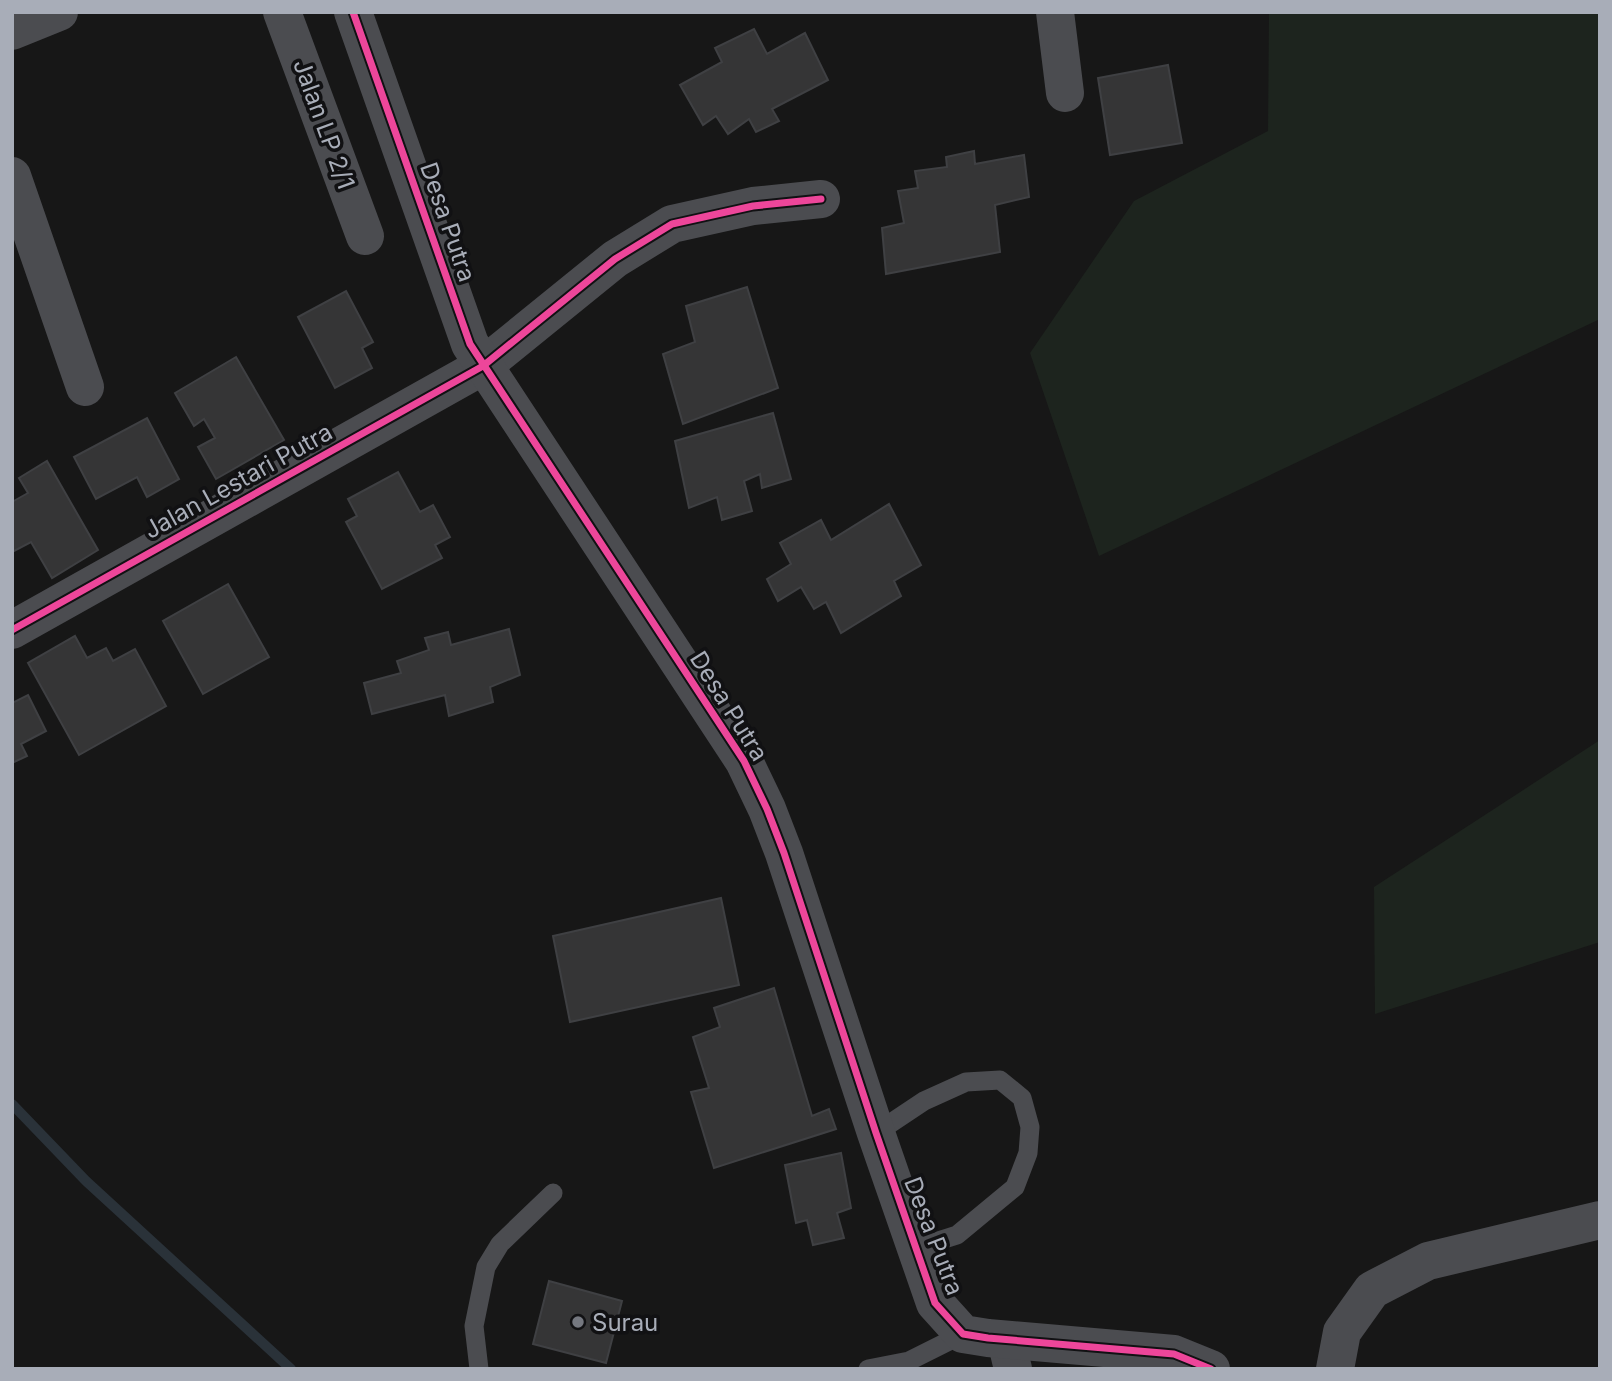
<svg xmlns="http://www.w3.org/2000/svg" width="1612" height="1381" font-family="Inter,sans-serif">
  <rect width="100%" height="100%" fill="#171717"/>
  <g fill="#1d241e">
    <path d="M 1269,12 L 1600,12 L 1600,319 L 1099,556 L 1030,353 L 1134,201 L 1268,131 Z"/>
    <path d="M 1600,740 L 1600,942 L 1375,1014 L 1374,887 Z"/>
  </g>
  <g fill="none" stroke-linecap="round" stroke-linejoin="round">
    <path stroke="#2a3239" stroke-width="10" d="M 12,1104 L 86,1181 L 291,1369"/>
  </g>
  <g fill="#353536" stroke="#3f4043" stroke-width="2">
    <path d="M 754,29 L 767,54 L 805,33 L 828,80 L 772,109 L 779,121 L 756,132 L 749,119 L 728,134 L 716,116 L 703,125 L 680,85 L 722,62 L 715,48 Z"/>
    <path d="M 1168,65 L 1182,143 L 1110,155 L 1098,78 Z"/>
    <path d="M 974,151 L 975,164 L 1024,155 L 1029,197 L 995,205 L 1000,252 L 886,274 L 882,228 L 904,223 L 898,191 L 918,188 L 915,171 L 947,167 L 946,157 Z"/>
    <path d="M 747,287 L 778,388 L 683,424 L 663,354 L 695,342 L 686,306 Z"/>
    <path d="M 346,291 L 373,342 L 362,348 L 372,368 L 335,388 L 298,317 Z"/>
    <path d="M 236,357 L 284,440 L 216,479 L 198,447 L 215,438 L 204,419 L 194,426 L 175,393 Z"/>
    <path d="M 773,413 L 791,479 L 762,488 L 760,474 L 744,481 L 752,511 L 722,520 L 717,497 L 689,508 L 675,441 Z"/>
    <path d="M 147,418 L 179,479 L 147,497 L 137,477 L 96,499 L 74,457 Z"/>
    <path d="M 47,461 L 98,550 L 52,578 L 31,542 L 12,552 L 12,502 L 28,493 L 19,478 Z"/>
    <path d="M 398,472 L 420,512 L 433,505 L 450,537 L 435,545 L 442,558 L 382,589 L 346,522 L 357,516 L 348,499 Z"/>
    <path d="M 889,504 L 921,565 L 894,581 L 901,596 L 841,633 L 826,602 L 814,609 L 801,587 L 778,601 L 767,579 L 791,564 L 780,543 L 821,520 L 831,540 Z"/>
    <path d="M 228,584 L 269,657 L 203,694 L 163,621 Z"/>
    <path d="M 509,629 L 520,675 L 490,687 L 493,702 L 449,716 L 445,695 L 372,714 L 364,683 L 401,673 L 397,661 L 429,650 L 425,638 L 448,632 L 451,645 Z"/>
    <path d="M 75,636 L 87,658 L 106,648 L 113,661 L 135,649 L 166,706 L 79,755 L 28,663 Z"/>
    <path d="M 28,695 L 46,731 L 21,744 L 27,756 L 12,763 L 12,703 Z"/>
    <path d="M 721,898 L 739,985 L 570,1022 L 553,936 Z"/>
    <path d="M 774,988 L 812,1116 L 829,1109 L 836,1129 L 714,1168 L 691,1092 L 709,1088 L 693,1037 L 720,1027 L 714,1008 Z"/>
    <path d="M 841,1153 L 851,1208 L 837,1213 L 844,1238 L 813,1245 L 807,1220 L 796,1223 L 785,1165 Z"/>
    <path d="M 549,1281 L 622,1301 L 606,1363 L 533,1344 Z"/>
  </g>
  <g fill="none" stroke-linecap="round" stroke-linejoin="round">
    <g stroke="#4b4c50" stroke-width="19">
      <path d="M 876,1133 L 924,1101 L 966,1082 L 1000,1080 L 1022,1098 L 1030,1127 L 1028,1153 L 1015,1187 L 957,1235 L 916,1248"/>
      <path d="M 479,1369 L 474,1326 L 486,1267 L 500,1244 L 553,1193"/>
      <path d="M 868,1369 L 909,1361 L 963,1334"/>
    </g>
    <g stroke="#4b4c50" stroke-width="38">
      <path d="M 282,12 L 365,236"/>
      <path d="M 1055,12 L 1065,93"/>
      <path d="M 12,31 L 59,12"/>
      <path d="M 12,176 L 85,387"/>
      <path d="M 12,630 L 483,366 L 615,259 L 672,224 L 753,206 L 821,199"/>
      <path d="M 1006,1340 L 1013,1369"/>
      <path d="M 1335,1369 L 1342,1332 L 1372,1290 L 1428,1261 L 1600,1220"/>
    </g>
    <path stroke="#4b4c50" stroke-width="38" d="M 353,12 L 470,344 L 744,761 L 767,809 L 784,853 L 876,1133 L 935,1303 L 963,1334 L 988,1338 L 1174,1354 L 1211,1369"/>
    <defs>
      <g id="cycleway">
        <path d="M 353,12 L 470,344 L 744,761 L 767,809 L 784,853 L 876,1133 L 935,1303 L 963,1334 L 988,1338 L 1174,1354 L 1211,1369"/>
        <path d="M 12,630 L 483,366 L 615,259 L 672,224 L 753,206 L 821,199"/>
      </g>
    </defs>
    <use href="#cycleway" stroke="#111113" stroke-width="11"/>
    <use href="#cycleway" stroke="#ed469a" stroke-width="7"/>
  </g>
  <circle fill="#757880" stroke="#111113" stroke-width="2.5" cx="578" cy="1322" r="7"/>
  <g text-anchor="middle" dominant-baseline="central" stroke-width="7" stroke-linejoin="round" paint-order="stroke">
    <g font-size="24" fill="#a8adb8" stroke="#111113">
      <text transform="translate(324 124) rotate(70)">Jalan LP 2/1</text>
      <text transform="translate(448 222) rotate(71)">Desa Putra</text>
      <text transform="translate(238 481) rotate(-29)">Jalan Lestari Putra</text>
      <text transform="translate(729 706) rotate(58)">Desa Putra</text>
      <text transform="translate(934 1236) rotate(69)">Desa Putra</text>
    </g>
    <g font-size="24" fill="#a8adb8" stroke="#111113" text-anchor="start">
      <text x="592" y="1322">Surau</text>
    </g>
  </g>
  <rect width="1612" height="1381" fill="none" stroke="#a8adb8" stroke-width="28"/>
</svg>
